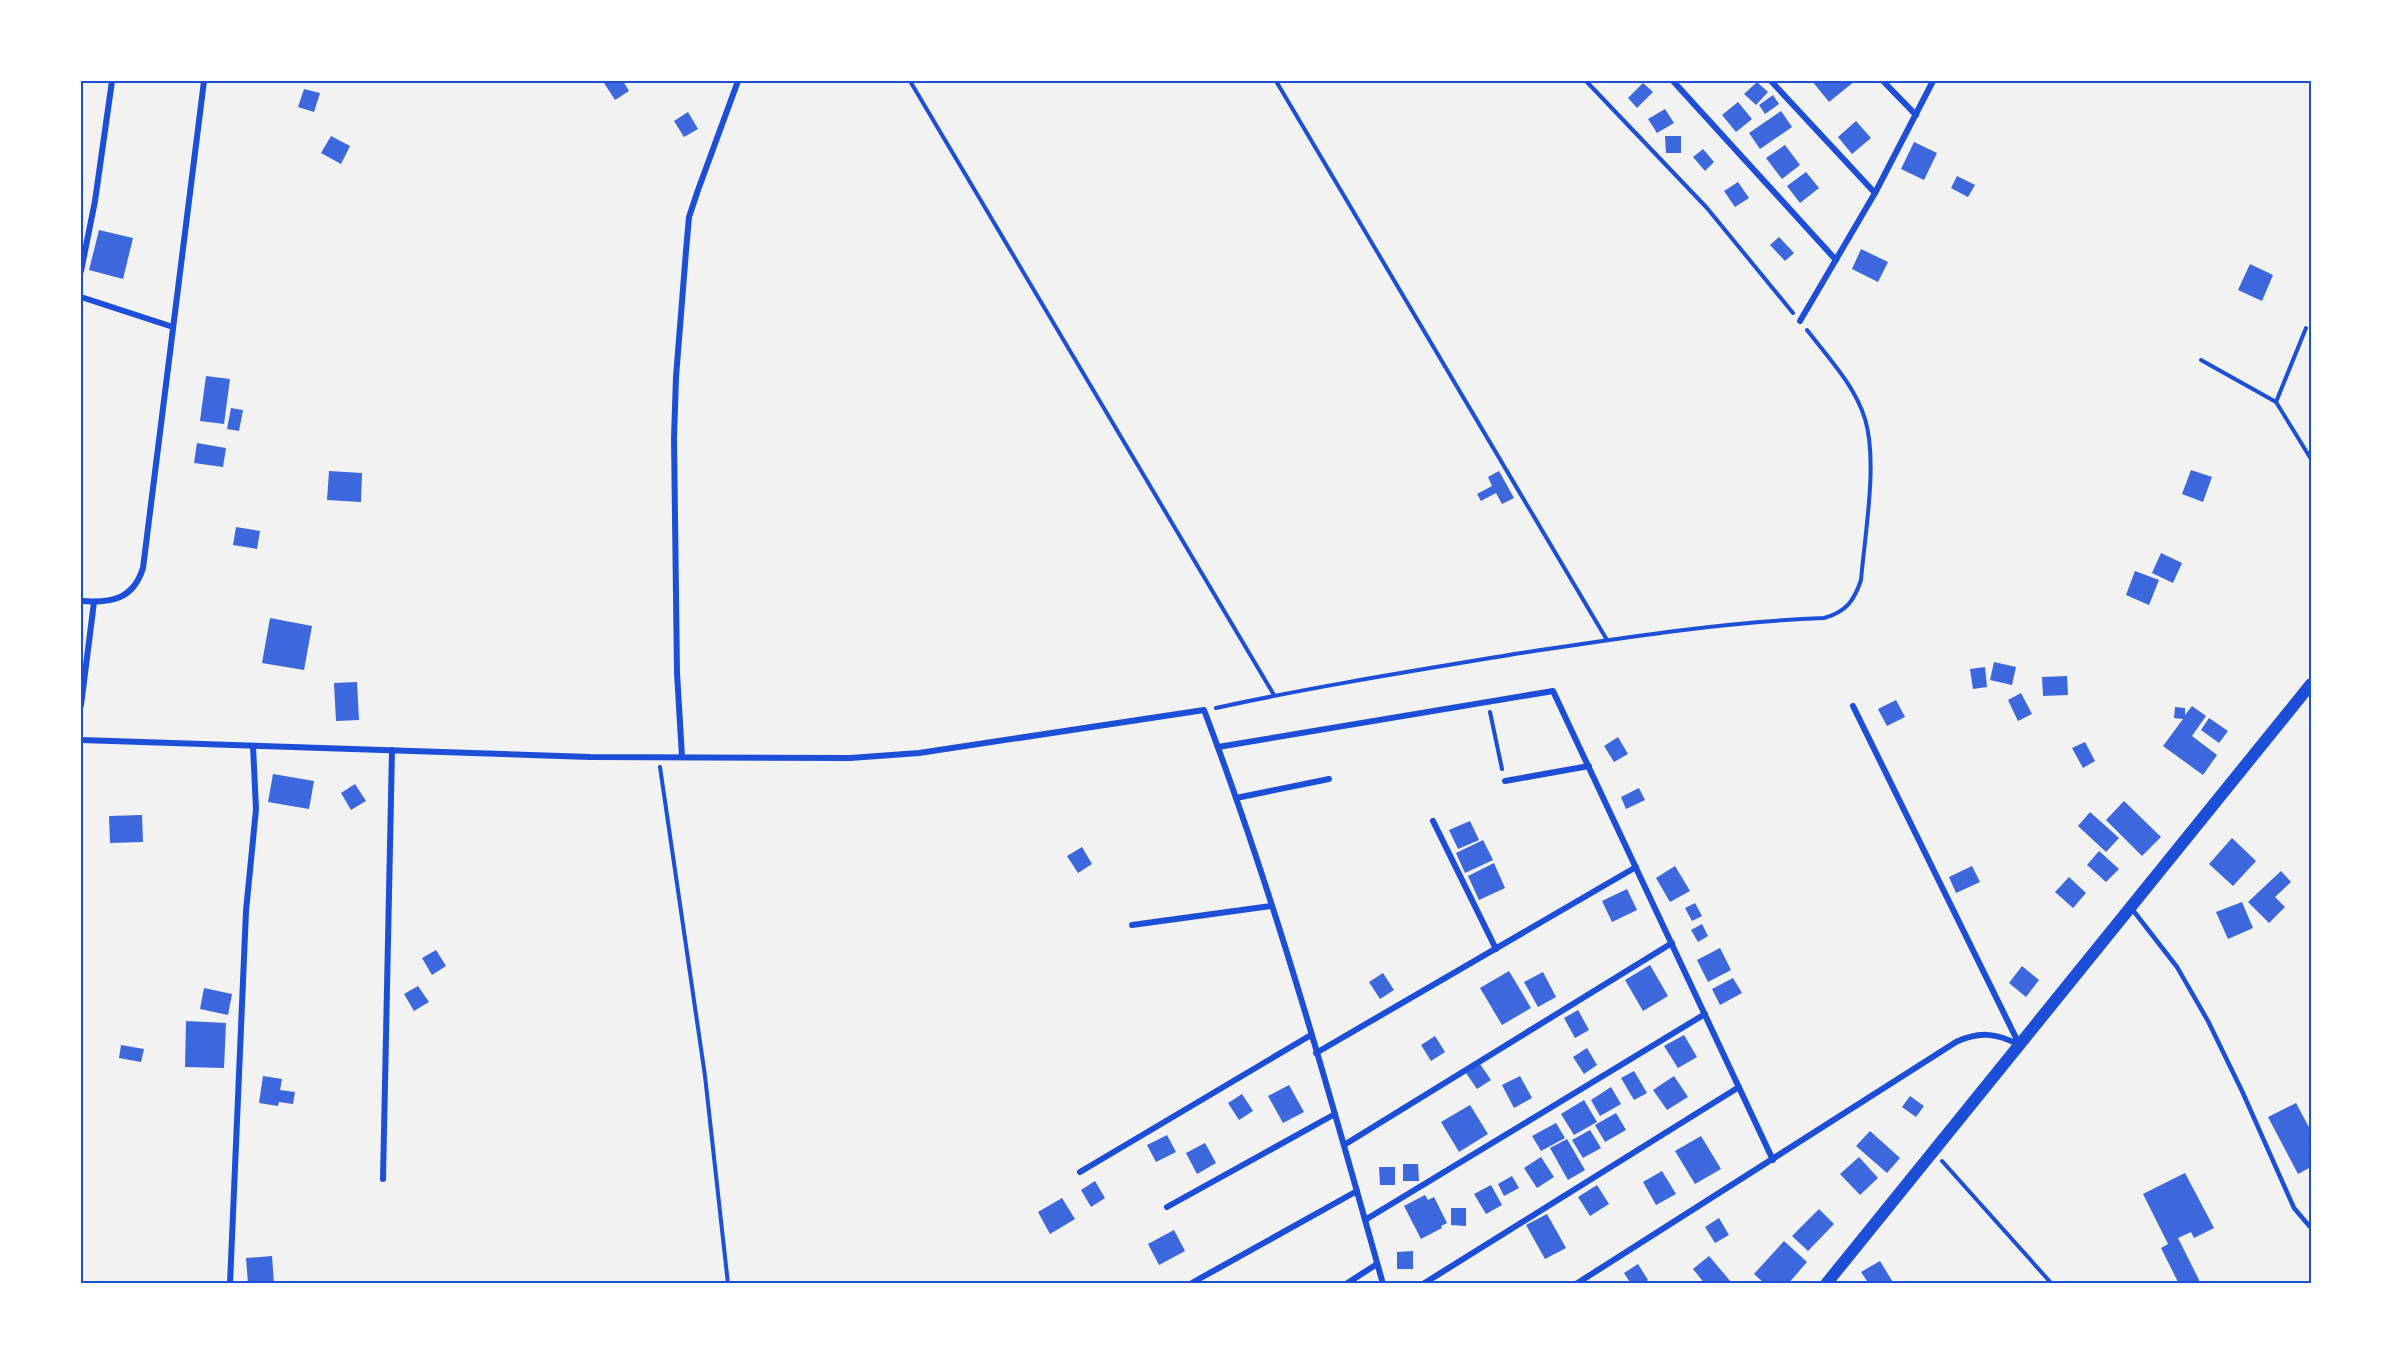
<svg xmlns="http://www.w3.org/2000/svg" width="2392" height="1365" font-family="Signika,sans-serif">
  <rect width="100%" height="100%" fill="#f2f2f2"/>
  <g fill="#3d67dc">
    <path d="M 608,81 L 623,81 L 629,91 L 615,100 L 604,83 Z"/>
    <path d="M 1812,81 L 1855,81 L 1829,102 Z"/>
    <path d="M 1757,82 L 1768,92 L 1756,105 L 1744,94 Z"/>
    <path d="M 1643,83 L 1653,92 L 1637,108 L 1628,98 Z"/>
    <path d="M 304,89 L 320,93 L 314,112 L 298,107 Z"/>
    <path d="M 1773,95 L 1779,104 L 1765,114 L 1759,105 Z"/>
    <path d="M 1738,102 L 1752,119 L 1736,132 L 1722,115 Z"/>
    <path d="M 1665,109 L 1674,123 L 1657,133 L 1648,119 Z"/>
    <path d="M 1781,111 L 1792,127 L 1760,149 L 1749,133 Z"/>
    <path d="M 688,112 L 698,129 L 684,137 L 674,121 Z"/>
    <path d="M 1856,121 L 1871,138 L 1852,154 L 1838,137 Z"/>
    <path d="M 331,136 L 350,146 L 341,164 L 321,153 Z"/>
    <path d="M 1665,136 L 1681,136 L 1681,153 L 1666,153 Z"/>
    <path d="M 1914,142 L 1937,153 L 1924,180 L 1901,169 Z"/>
    <path d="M 1785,145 L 1800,165 L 1782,179 L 1766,158 Z"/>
    <path d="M 1703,149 L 1714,162 L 1705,171 L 1693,157 Z"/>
    <path d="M 1806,172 L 1819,188 L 1800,203 L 1787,186 Z"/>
    <path d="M 1957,176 L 1975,185 L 1968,197 L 1951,188 Z"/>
    <path d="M 1738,182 L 1749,198 L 1735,207 L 1724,191 Z"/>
    <path d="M 99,230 L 133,238 L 123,279 L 89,270 Z"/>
    <path d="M 1779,237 L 1794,253 L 1785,261 L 1770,245 Z"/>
    <path d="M 1861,249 L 1888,262 L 1878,282 L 1852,269 Z"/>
    <path d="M 2250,264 L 2273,275 L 2262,301 L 2238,290 Z"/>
    <path d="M 206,376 L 230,379 L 224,424 L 200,421 Z"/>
    <path d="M 231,408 L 243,410 L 239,431 L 227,429 Z"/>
    <path d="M 197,443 L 226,448 L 223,467 L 194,463 Z"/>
    <path d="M 2191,470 L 2212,477 L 2203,502 L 2182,494 Z"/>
    <path d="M 329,471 L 362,473 L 361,502 L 327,500 Z"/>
    <path d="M 1499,471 L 1514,498 L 1502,504 L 1496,493 L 1481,501 L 1477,494 L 1492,486 L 1488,477 Z"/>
    <path d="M 236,527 L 260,531 L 257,549 L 233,545 Z"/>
    <path d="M 2161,553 L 2182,563 L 2173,583 L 2152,573 Z"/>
    <path d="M 2135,571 L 2159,580 L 2149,605 L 2126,595 Z"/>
    <path d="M 270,618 L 312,626 L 304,670 L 262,663 Z"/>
    <path d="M 1994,662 L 2016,667 L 2012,685 L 1990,680 Z"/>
    <path d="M 1985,667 L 1987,687 L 1973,689 L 1970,669 Z"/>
    <path d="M 2067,676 L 2068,695 L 2043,696 L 2042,677 Z"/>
    <path d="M 357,682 L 359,720 L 336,721 L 334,683 Z"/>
    <path d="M 2021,693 L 2032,714 L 2018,721 L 2008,700 Z"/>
    <path d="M 1896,700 L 1905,717 L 1887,726 L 1878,709 Z"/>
    <path d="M 2192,706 L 2206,716 L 2192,736 L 2217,755 L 2203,775 L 2163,746 L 2183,719 L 2174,718 L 2175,707 L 2185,708 L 2185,715 Z"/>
    <path d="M 2209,718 L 2228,731 L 2219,743 L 2201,730 Z"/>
    <path d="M 1618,737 L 1628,754 L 1614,762 L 1604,746 Z"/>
    <path d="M 2085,742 L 2095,761 L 2083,768 L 2072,748 Z"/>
    <path d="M 273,774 L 314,781 L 309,809 L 268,802 Z"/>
    <path d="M 355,784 L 366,801 L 351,810 L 341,793 Z"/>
    <path d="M 1639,788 L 1645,800 L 1626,809 L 1621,797 Z"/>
    <path d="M 2124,801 L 2161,837 L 2142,856 L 2106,820 Z"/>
    <path d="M 2090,812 L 2119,838 L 2106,852 L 2078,826 Z"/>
    <path d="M 142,815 L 143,842 L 110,843 L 109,816 Z"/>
    <path d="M 1470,821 L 1479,840 L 1458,849 L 1449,830 Z"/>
    <path d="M 2232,838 L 2256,861 L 2233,886 L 2209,864 Z"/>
    <path d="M 1483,840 L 1493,860 L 1465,873 L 1456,853 Z"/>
    <path d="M 1082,847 L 1092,864 L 1078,873 L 1067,856 Z"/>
    <path d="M 2099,851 L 2119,869 L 2106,882 L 2087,865 Z"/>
    <path d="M 1494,863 L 1505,888 L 1479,900 L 1468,876 Z"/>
    <path d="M 1675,866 L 1690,891 L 1670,902 L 1656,878 Z"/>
    <path d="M 1972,866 L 1980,882 L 1956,893 L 1949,877 Z"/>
    <path d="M 2281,871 L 2291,882 L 2275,897 L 2285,907 L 2269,923 L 2248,902 Z"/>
    <path d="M 2069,877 L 2086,893 L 2073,908 L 2055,892 Z"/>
    <path d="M 1627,889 L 1637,910 L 1612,922 L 1602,901 Z"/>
    <path d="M 2242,902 L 2253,928 L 2228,939 L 2216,912 Z"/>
    <path d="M 1695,903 L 1702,916 L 1692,921 L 1685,908 Z"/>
    <path d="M 1702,924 L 1708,936 L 1698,942 L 1691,930 Z"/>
    <path d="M 1720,948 L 1731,970 L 1708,982 L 1697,960 Z"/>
    <path d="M 436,950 L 446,966 L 432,975 L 422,958 Z"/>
    <path d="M 1650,965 L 1668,996 L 1643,1011 L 1625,980 Z"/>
    <path d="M 2022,966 L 2039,980 L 2026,997 L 2009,983 Z"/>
    <path d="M 1509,971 L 1531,1008 L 1502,1025 L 1480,988 Z"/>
    <path d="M 1543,972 L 1556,997 L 1538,1007 L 1524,982 Z"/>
    <path d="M 1383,973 L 1394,990 L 1380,999 L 1369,982 Z"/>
    <path d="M 1733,978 L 1742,993 L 1720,1005 L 1712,989 Z"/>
    <path d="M 418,986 L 429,1002 L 414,1011 L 404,994 Z"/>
    <path d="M 204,988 L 232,994 L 228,1015 L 200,1009 Z"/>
    <path d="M 1578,1010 L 1589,1030 L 1575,1038 L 1564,1018 Z"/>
    <path d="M 186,1021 L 226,1023 L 224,1068 L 185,1067 Z"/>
    <path d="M 1684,1035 L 1697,1057 L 1678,1068 L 1664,1046 Z"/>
    <path d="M 1435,1036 L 1445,1052 L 1431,1061 L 1421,1045 Z"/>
    <path d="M 121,1045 L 144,1049 L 141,1062 L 119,1058 Z"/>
    <path d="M 1587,1048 L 1597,1065 L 1584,1074 L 1573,1057 Z"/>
    <path d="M 1480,1064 L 1491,1080 L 1477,1089 L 1466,1073 Z"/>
    <path d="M 1634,1071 L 1647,1093 L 1634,1100 L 1621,1078 Z"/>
    <path d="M 263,1076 L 282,1079 L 280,1090 L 295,1092 L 293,1104 L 279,1102 L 278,1106 L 259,1103 Z"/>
    <path d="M 1520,1076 L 1532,1098 L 1514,1108 L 1502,1085 Z"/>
    <path d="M 1674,1076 L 1688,1097 L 1667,1110 L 1653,1090 Z"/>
    <path d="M 1289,1085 L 1304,1112 L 1283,1123 L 1268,1096 Z"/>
    <path d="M 1611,1087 L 1621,1104 L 1600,1116 L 1591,1100 Z"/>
    <path d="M 1242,1094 L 1253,1111 L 1239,1120 L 1228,1103 Z"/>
    <path d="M 1910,1096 L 1924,1106 L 1916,1117 L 1902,1107 Z"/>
    <path d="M 1584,1100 L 1597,1122 L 1574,1135 L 1561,1114 Z"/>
    <path d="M 2296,1103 L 2311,1131 L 2311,1167 L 2298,1174 L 2268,1117 Z"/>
    <path d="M 1470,1105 L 1488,1134 L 1459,1152 L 1441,1122 Z"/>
    <path d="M 1616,1113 L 1626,1130 L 1605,1142 L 1595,1125 Z"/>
    <path d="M 1556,1123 L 1565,1138 L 1541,1151 L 1532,1136 Z"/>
    <path d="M 1590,1130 L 1601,1148 L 1583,1158 L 1572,1140 Z"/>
    <path d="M 1870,1131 L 1900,1158 L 1887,1173 L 1856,1146 Z"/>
    <path d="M 1167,1135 L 1176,1152 L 1156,1162 L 1147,1145 Z"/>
    <path d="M 1701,1136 L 1721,1169 L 1695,1184 L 1675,1151 Z"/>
    <path d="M 1567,1139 L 1585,1170 L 1568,1180 L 1550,1148 Z"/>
    <path d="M 1205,1143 L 1216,1163 L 1197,1174 L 1186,1153 Z"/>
    <path d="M 1541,1157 L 1554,1177 L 1537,1188 L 1524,1168 Z"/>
    <path d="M 1859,1157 L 1878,1178 L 1860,1195 L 1840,1174 Z"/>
    <path d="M 1403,1164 L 1418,1164 L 1419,1181 L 1403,1181 Z"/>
    <path d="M 1379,1167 L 1395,1167 L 1395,1185 L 1380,1185 Z"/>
    <path d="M 1662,1171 L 1676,1194 L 1656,1205 L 1643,1182 Z"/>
    <path d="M 2185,1173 L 2214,1228 L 2194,1238 L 2191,1232 L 2178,1238 L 2201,1284 L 2179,1284 L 2161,1248 L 2168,1244 L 2143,1194 Z"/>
    <path d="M 1512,1176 L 1519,1188 L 1504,1196 L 1498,1184 Z"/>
    <path d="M 1095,1181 L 1105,1198 L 1091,1207 L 1081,1190 Z"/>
    <path d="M 1491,1185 L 1502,1205 L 1486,1214 L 1474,1194 Z"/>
    <path d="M 1597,1185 L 1609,1204 L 1590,1216 L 1578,1197 Z"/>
    <path d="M 1425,1195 L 1428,1200 L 1434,1197 L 1447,1223 L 1441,1226 L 1442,1228 L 1421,1239 L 1404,1206 Z"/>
    <path d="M 1062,1198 L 1075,1219 L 1050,1234 L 1038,1212 Z"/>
    <path d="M 1451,1208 L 1466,1208 L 1466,1226 L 1451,1225 Z"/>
    <path d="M 1819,1209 L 1834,1224 L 1808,1251 L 1792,1236 Z"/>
    <path d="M 1547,1214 L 1566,1248 L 1545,1259 L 1526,1225 Z"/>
    <path d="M 1719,1218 L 1729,1235 L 1715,1243 L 1705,1227 Z"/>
    <path d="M 1174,1230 L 1185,1251 L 1159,1265 L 1148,1244 Z"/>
    <path d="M 1784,1241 L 1807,1262 L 1788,1284 L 1765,1284 L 1754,1274 Z"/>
    <path d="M 1413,1251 L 1413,1269 L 1397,1269 L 1397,1252 Z"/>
    <path d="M 272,1256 L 274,1284 L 248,1284 L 246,1258 Z"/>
    <path d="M 1709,1256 L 1731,1282 L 1728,1284 L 1705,1284 L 1693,1269 Z"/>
    <path d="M 1880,1261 L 1894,1284 L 1869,1284 L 1861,1272 Z"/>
    <path d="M 1638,1264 L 1648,1280 L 1643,1284 L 1631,1284 L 1624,1273 Z"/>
  </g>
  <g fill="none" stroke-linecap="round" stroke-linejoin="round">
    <g stroke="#1d4ed8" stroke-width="4">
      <path d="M 910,81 L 1274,695"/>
      <path d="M 1276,81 L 1607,640"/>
      <path d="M 1586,81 L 1707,208 L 1793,313"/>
      <path d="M 2201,360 L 2276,402 L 2311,459"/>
      <path d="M 2276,402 L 2306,328"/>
      <path d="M 1216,708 C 1317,686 1419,670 1521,653 C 1621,638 1722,622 1824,618 C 1846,612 1854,601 1861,580 C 1865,533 1878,461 1865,419 C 1855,386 1828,357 1807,330"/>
      <path d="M 1490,712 L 1502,769"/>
      <path d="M 660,767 L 705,1076 L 728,1284"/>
      <path d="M 1942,1161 L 2052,1284"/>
    </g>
    <path stroke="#1d4ed8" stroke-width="4.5" d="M 2132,909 L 2177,967 L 2208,1021 L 2242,1091 L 2294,1208 L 2311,1228"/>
    <g stroke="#1d4ed8" stroke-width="6">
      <path d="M 1673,81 L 1836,260"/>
      <path d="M 1771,81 L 1875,193"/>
      <path d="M 1883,81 L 1916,115"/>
      <path d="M 81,271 L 95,201 L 112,81"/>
      <path d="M 81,297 L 173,327"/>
      <path d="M 1800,321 L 1875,193 L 1933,81"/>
      <path d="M 81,601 C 111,603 133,600 143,568 L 204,81"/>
      <path d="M 81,705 L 94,602"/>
      <path d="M 1853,706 L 2019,1044"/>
      <path d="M 81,740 L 590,757 L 850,758 L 919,753 L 1204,710 C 1275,897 1329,1091 1383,1284"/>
      <path d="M 1218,747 L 1553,691 L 1773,1160"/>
      <path d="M 682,757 L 677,673 L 674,438 L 676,377 L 686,251 L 689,217 L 698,190 L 738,81"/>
      <path d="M 1505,781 L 1589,766"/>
      <path d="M 1236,798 L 1329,779"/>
      <path d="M 1433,821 L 1496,949"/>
      <path d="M 1132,925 L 1271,906"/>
      <path d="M 1316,1053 L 1636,867"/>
      <path d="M 1344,1145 L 1672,943"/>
      <path d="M 1080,1172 L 1311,1035"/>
      <path d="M 383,1179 L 392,750"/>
      <path d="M 1167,1207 L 1335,1114"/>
      <path d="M 1365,1220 L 1705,1014"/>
      <path d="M 230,1284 L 246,911 L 256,809 L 253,746"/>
      <path d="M 1190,1284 L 1357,1191"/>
      <path d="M 1346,1284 L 1377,1264"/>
      <path d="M 1423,1284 L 1739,1087"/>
      <path d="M 1576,1284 L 1956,1042 C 1979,1031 1997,1033 2019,1045"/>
    </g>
    <path stroke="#1d4ed8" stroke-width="12" d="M 1826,1284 L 2311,684"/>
  </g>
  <rect width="2392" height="1365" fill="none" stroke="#ffffff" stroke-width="165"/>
  <rect x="82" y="82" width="2228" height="1200" fill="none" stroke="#1d4ed8" stroke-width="2"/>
</svg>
